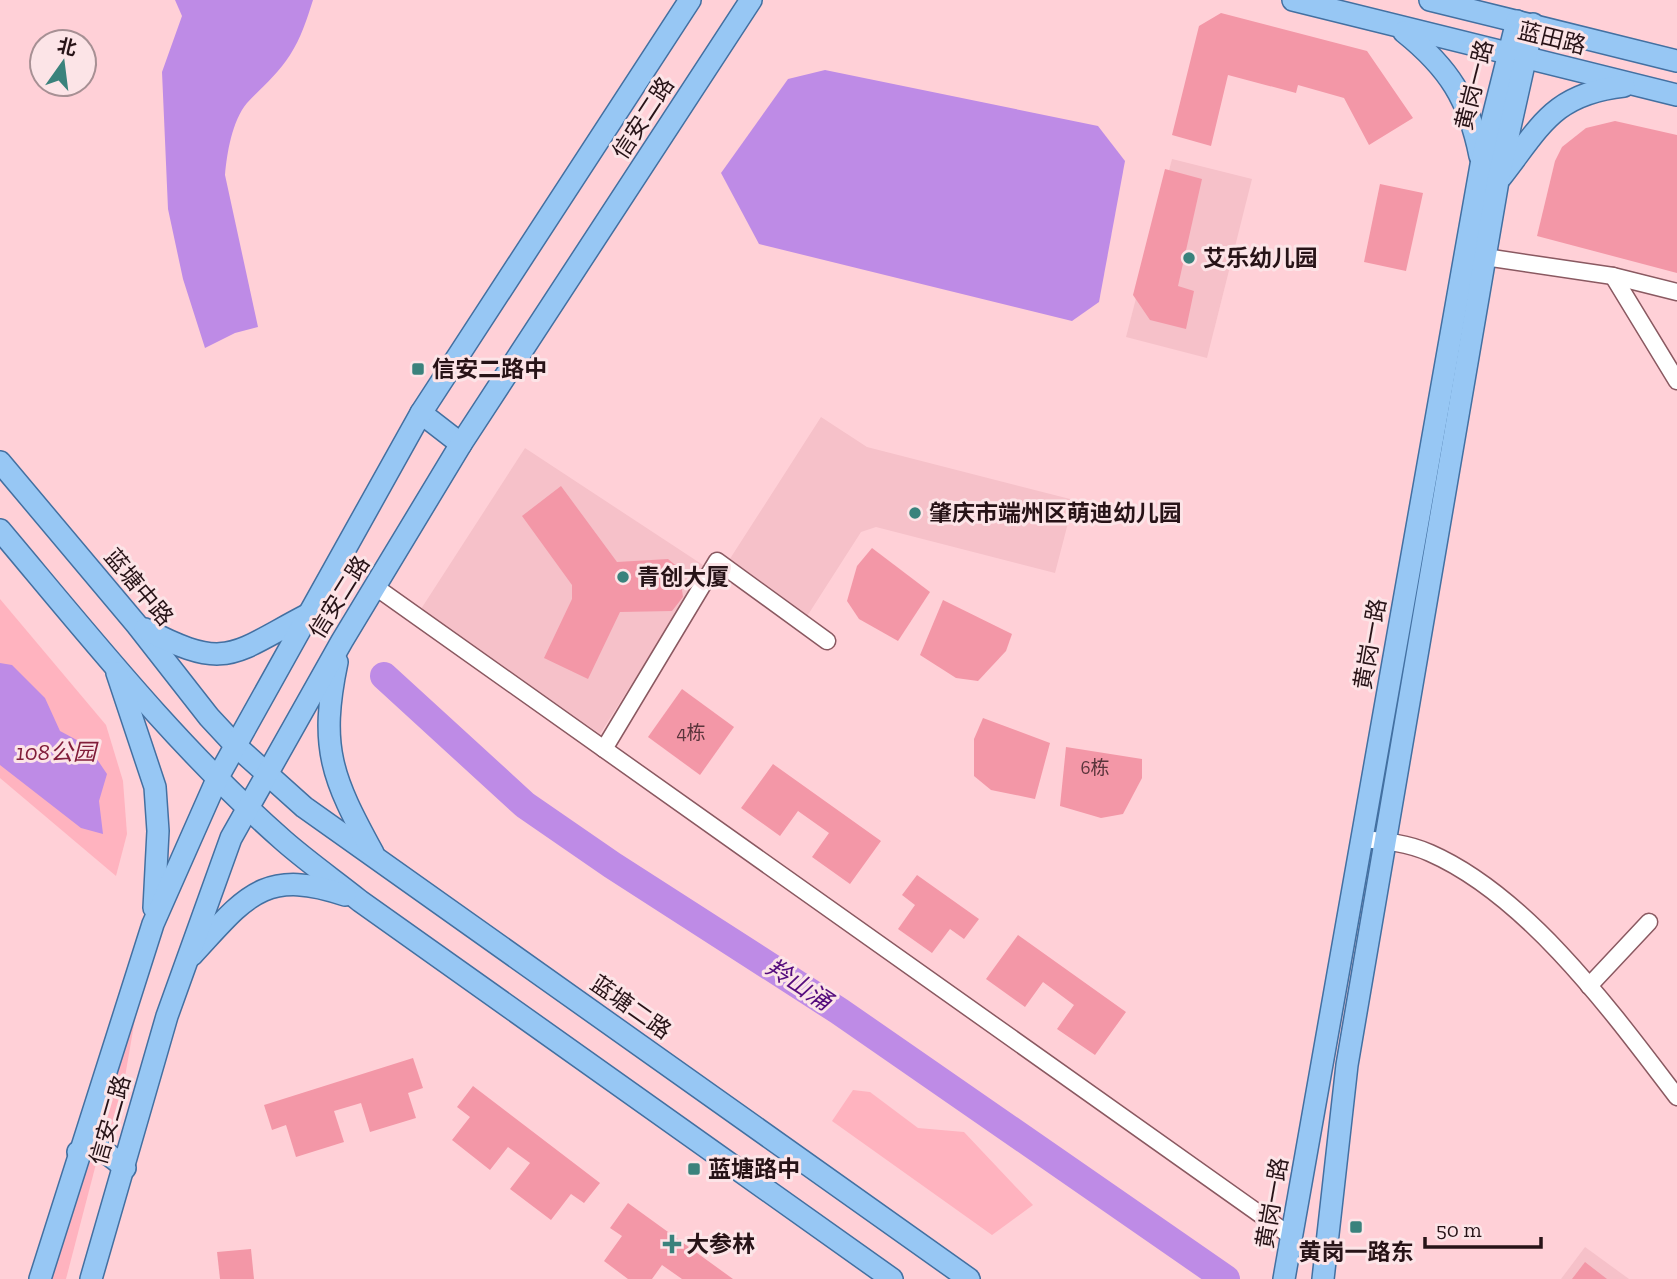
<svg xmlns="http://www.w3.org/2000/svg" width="1677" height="1279" font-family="'Zilla Slab','Noto Sans SC',serif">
  <rect width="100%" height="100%" fill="#ffd0d7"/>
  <g fill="#f6c1c9">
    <path d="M 1172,159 L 1252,179 L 1207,358 L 1126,337 Z"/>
    <path d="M 821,417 L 867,447 L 1074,500 L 1055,573 L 876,527 L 861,532 L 804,621 L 726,565 Z"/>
    <path d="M 525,448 L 706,567 L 600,734 L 421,609 Z"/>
    <path d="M 1585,1247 L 1629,1279 L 1561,1279 Z"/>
  </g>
  <g fill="#ffb3bf">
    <path d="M 0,599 L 106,725 L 123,781 L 127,834 L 116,876 L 0,778 Z"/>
    <path d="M 131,1012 L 136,1013 L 115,1135 L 94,1129 Z"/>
    <path d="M 853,1090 L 870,1092 L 918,1128 L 964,1132 L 1033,1205 L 992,1235 L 832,1121 Z"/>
    <path d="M 83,1160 L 96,1164 L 66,1279 L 47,1279 Z"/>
  </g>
  <g fill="#be8be6">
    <path d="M 175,0 L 313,0 C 307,19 301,38 290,55 C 278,74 262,87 247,103 C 232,121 227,153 225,175 L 258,327 L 235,333 L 205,348 L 183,279 L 168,209 L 162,72 L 182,16 Z"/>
    <path d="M 825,70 L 1098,126 L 1125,161 L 1099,302 L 1072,321 L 759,244 L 721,173 L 788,79 Z"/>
    <path d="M 0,663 L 12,665 L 45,698 L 60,731 L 88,746 L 107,774 L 99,801 L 103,834 L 81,828 L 0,765 Z"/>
  </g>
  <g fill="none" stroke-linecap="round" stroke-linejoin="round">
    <path stroke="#be8be6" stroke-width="28" d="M 384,676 L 525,805 L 612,865 L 839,1011 L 1226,1279"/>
  </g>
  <g fill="#f397a7">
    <path d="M 1221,13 L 1367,51 L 1413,118 L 1369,145 L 1344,98 L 1298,85 L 1296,93 L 1228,75 L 1211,146 L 1172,135 L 1199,26 Z"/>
    <path d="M 1615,121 L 1677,135 L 1677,273 L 1537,236 L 1555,161 L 1562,147 L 1586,128 Z"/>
    <path d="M 1165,169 L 1202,179 L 1178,286 L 1194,291 L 1186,329 L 1150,320 L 1133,295 Z"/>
    <path d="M 1380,184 L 1423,193 L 1406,271 L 1364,262 Z"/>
    <path d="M 561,486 L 617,562 L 668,559 L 679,568 L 683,597 L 672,611 L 620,612 L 588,679 L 544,658 L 572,599 L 572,585 L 522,516 Z"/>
    <path d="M 872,548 L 930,592 L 898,641 L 859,619 L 847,601 L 857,566 Z"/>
    <path d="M 943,600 L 1012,634 L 1006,651 L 978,681 L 956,678 L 920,655 Z"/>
    <path d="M 682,689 L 734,727 L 700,775 L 648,737 Z"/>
    <path d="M 983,718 L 1050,743 L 1035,799 L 991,790 L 974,776 L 974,739 Z"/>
    <path d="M 1066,747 L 1142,759 L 1142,778 L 1123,814 L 1101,818 L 1060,806 Z"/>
    <path d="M 773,764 L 881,841 L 850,884 L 812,857 L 829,833 L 798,811 L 780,836 L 741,808 Z"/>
    <path d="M 917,875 L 979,919 L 964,939 L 950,929 L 932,953 L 898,929 L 915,905 L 902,895 Z"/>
    <path d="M 1018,935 L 1126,1012 L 1095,1055 L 1057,1029 L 1074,1005 L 1043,982 L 1025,1007 L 986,979 Z"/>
    <path d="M 413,1058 L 423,1088 L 408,1093 L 416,1118 L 370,1132 L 361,1103 L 334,1111 L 344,1142 L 296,1157 L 286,1125 L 272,1130 L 264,1105 Z"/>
    <path d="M 473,1086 L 600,1183 L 584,1203 L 571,1194 L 551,1220 L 510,1189 L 530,1163 L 508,1147 L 490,1170 L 452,1140 L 470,1117 L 457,1107 Z"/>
    <path d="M 628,1203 L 733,1279 L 682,1279 L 662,1265 L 652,1279 L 628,1279 L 604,1261 L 622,1236 L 610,1228 Z"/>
    <path d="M 251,1249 L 254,1279 L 220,1279 L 217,1252 Z"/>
    <path d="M 1585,1262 L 1607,1279 L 1572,1279 Z"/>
  </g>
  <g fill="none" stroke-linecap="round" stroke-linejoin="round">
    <defs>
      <g id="minor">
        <path d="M 1485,257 L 1613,276 L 1677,292"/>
        <path d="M 1613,276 L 1677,381"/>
        <path d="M 377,588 L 1292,1237"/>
        <path d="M 604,749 L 717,561 L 827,641"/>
        <path d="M 1362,839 C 1385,841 1408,843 1430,853 C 1528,896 1613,1013 1677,1097"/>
        <path d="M 1589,986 L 1649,922"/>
      </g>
      <g id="major">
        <path d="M 1293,0 L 1677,95"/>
        <path d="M 1430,0 L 1677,61"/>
        <path d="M 1404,32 C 1449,68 1469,100 1480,156"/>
        <path d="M 1501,177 C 1541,126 1553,94 1624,86"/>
        <path d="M 421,413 L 461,444"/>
        <path d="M 0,462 L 137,625 L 209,717 L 236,746 L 304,807 L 969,1279"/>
        <path d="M 0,530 C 90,637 179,749 284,841 C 308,862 335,881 360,901 L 892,1279"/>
        <path d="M 145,629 C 227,672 232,654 307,615"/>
        <path d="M 337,662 C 319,748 332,778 373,853"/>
        <path d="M 117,673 L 155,787 L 158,831 L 154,908"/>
        <path d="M 192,955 C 245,898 263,867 345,895"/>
        <path d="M 78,1152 C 98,1143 109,1154 125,1168"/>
        <path d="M 40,1279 L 153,924 L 218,777 L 421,413 L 690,0"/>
        <path d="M 91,1279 L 167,1016 L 231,838 L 342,641 L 461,444 L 751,0"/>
        <path d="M 1284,1279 L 1481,165 L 1517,21"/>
        <path d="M 1323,1279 L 1347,1065 L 1498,181 L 1533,24"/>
      </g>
    </defs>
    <use href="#minor" stroke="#8a5961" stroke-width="19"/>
    <use href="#major" stroke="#4370a1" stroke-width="24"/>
    <use href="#minor" stroke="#fff" stroke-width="16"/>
    <use href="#major" stroke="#97c7f4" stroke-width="21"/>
  </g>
  <g fill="#3a827c" stroke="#fce4e7" stroke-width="2.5">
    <circle cx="1189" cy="258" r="7"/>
    <rect x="411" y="362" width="14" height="14" rx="3.5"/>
    <circle cx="915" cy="513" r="7"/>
    <circle cx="623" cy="577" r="7"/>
    <rect x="687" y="1162" width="14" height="14" rx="3.5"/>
    <rect x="1349" y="1220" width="14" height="14" rx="3.5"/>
    <path d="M668.5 1233.5h7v7h7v7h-7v7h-7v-7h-7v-7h7z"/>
  </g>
  <g text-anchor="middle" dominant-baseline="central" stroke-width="6" stroke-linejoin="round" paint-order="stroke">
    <g font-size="19" fill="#5a343b">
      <text x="691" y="732">4栋</text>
      <text x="1095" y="767">6栋</text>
    </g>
    <g font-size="23" fill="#271317" stroke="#fce4e7">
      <text transform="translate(1552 38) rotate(14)">蓝田路</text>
      <text transform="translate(1474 85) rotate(-76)">黄岗一路</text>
      <text transform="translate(643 118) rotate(-57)">信安二路</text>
      <text transform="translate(139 587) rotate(50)">蓝塘中路</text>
      <text transform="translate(339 597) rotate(-58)">信安二路</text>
      <text transform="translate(1370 644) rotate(-80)">黄岗一路</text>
      <text transform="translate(631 1007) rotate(35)">蓝塘二路</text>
      <text transform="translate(110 1120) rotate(-74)">信安二路</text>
      <text transform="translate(1272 1203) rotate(-80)">黄岗一路</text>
    </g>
    <g font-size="23" font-weight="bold" fill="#271317" stroke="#fce4e7" text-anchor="start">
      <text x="1203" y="258">艾乐幼儿园</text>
      <text x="432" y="369">信安二路中</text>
      <text x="929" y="513">肇庆市端州区萌迪幼儿园</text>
      <text x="637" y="577">青创大厦</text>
      <text x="708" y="1169">蓝塘路中</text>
      <text x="686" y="1244">大参林</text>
      <text x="1356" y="1252" text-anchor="middle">黄岗一路东</text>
    </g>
    <g font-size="23" font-style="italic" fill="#811d3a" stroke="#fce4e7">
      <text x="56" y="752">108公园</text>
    </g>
    <g font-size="24" font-style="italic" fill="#550c7d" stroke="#fce4e7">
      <text transform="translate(799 984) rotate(33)">羚山涌</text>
    </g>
  </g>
  <g transform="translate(63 63) rotate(14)"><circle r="33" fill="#fce4e7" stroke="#a79094" stroke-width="2"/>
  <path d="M0-5L12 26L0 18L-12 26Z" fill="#3a827c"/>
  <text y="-10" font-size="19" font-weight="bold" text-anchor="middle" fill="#271317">北</text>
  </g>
  <path d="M1425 1237v10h116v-10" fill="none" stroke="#271317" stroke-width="3.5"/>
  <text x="1436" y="1237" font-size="21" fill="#271317" stroke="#fce4e7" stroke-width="5" paint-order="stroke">50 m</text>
</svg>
